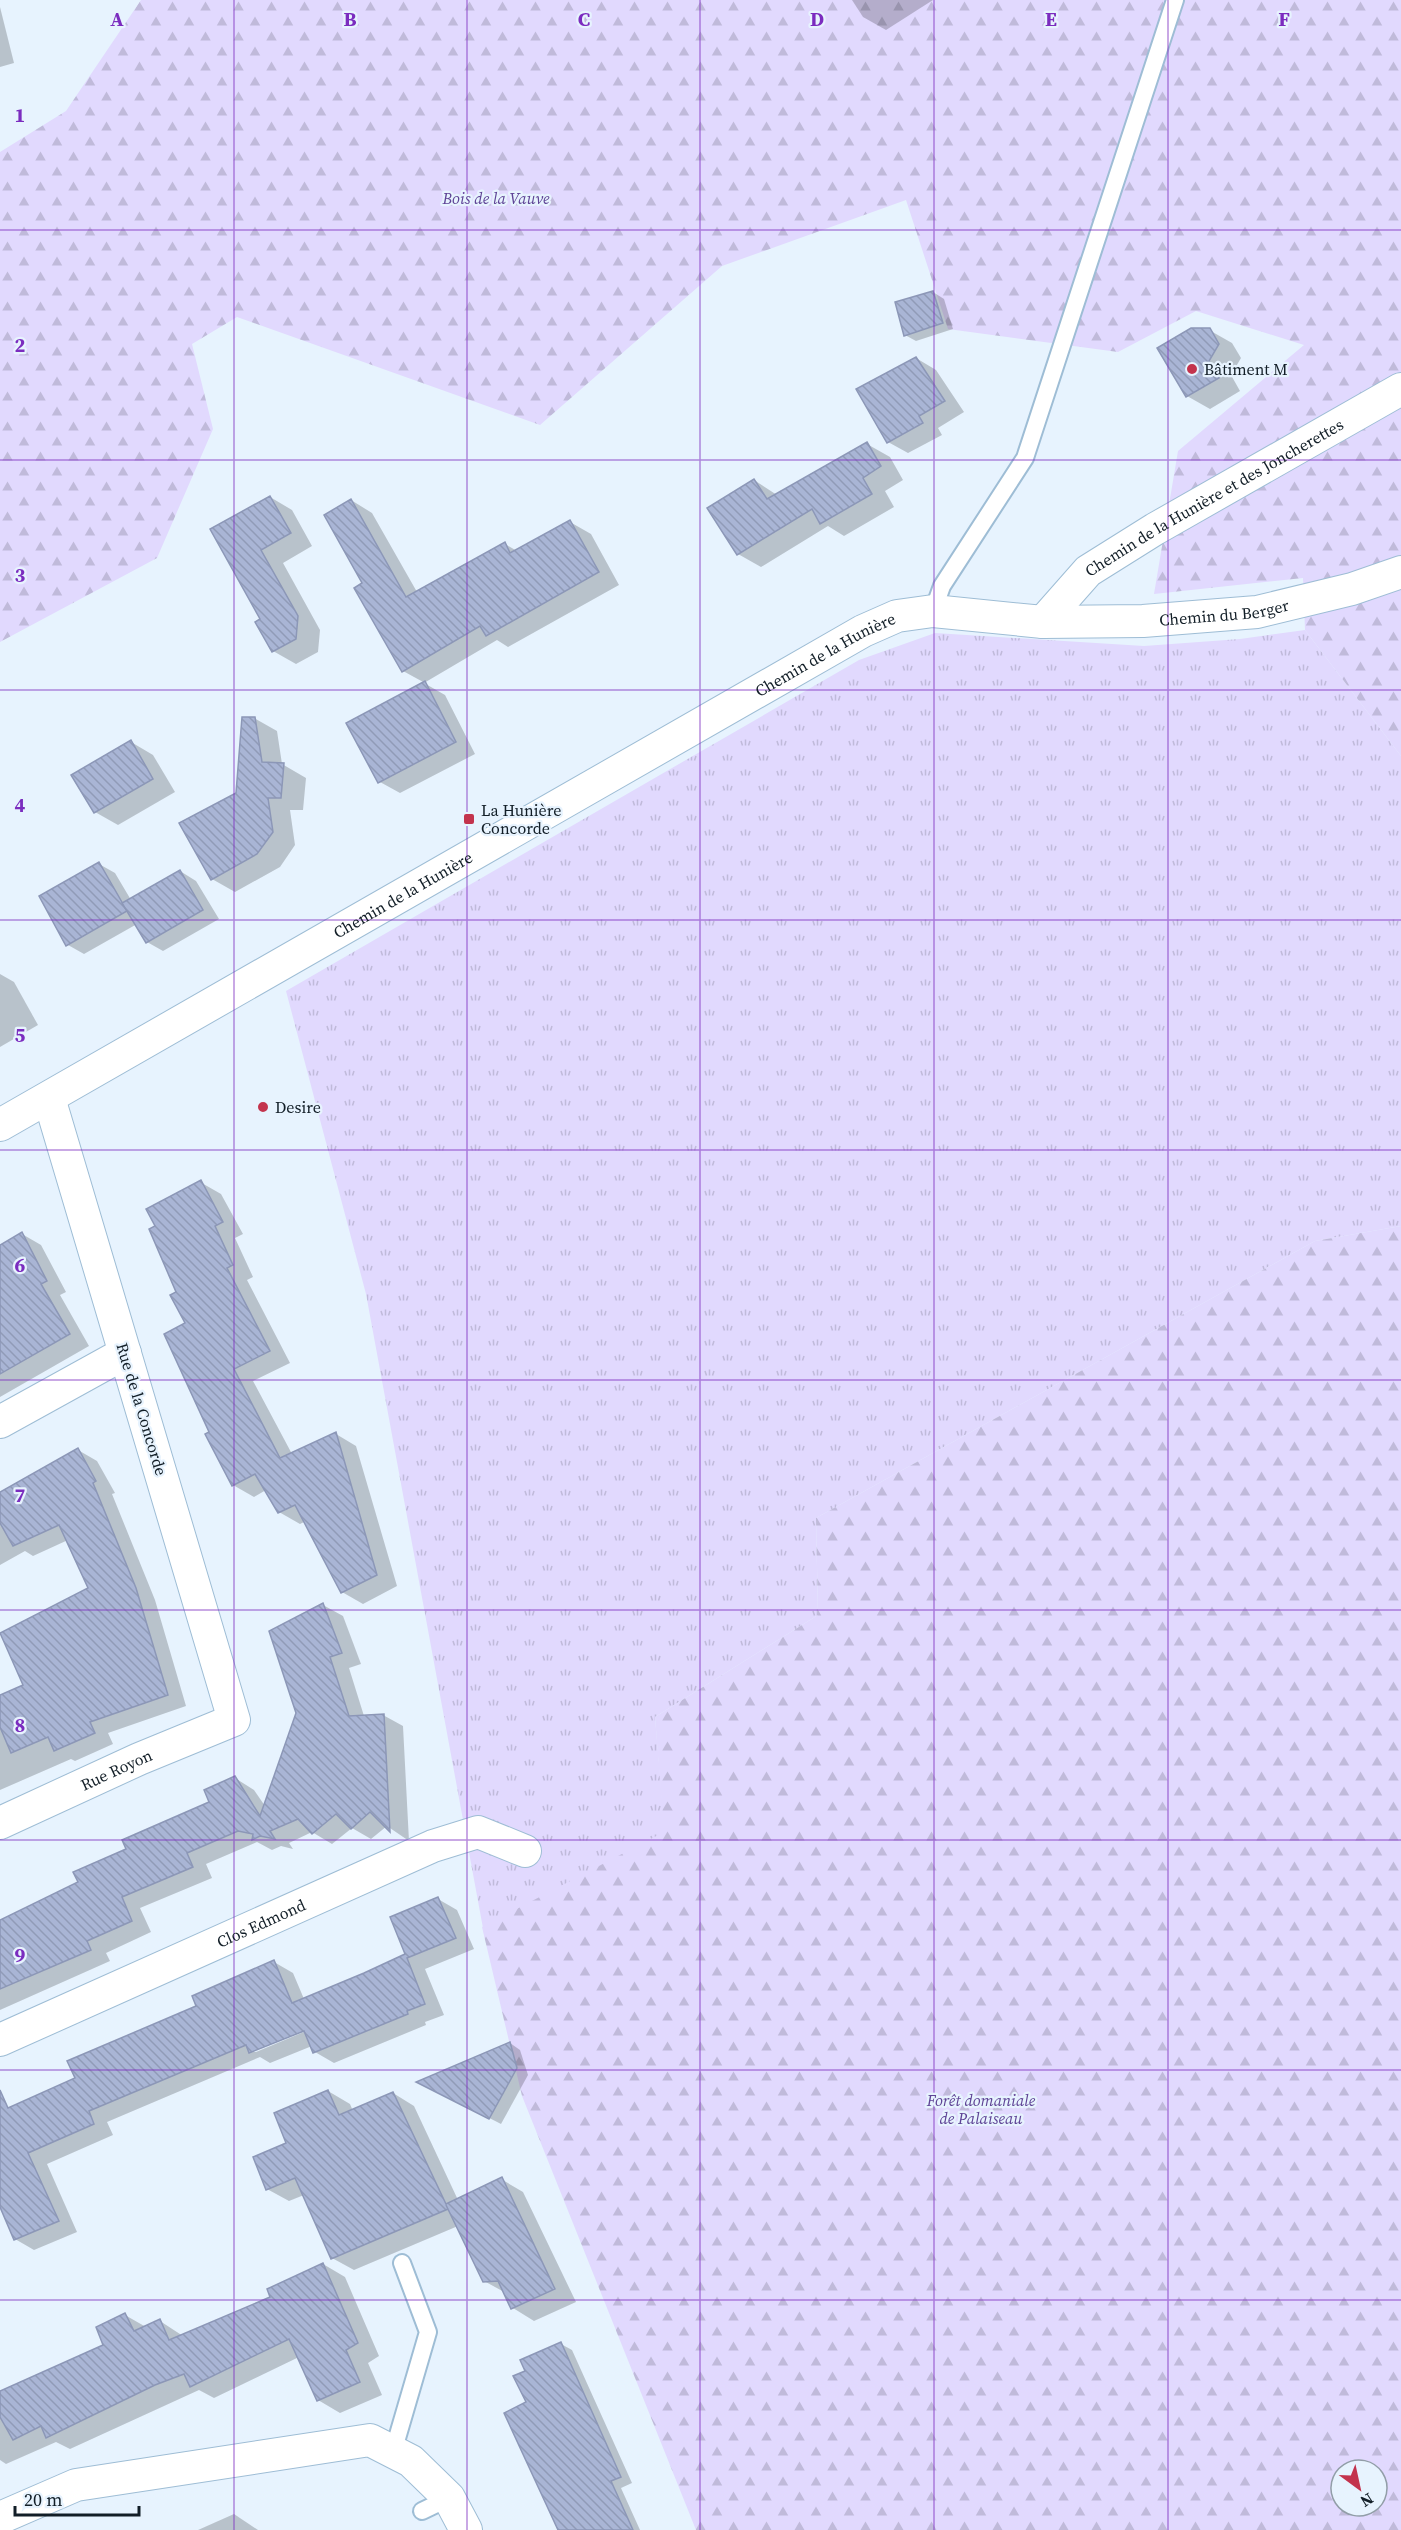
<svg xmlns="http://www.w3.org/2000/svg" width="1401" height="2530" font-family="'Source Serif 4',serif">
  <defs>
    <pattern id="grass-tufts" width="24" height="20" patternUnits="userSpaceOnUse" patternTransform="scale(1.5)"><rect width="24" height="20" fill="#e1d9fe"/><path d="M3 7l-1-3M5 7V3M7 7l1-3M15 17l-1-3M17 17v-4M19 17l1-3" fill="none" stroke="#c0bada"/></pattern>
    <pattern id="forest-firs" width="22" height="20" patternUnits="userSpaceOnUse" patternTransform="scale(1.5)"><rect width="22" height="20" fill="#e1d9fe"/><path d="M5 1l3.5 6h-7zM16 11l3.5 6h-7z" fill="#c0bada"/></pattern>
    <pattern id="building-back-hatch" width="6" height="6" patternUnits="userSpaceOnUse" patternTransform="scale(1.5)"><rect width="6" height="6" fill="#a9b5d5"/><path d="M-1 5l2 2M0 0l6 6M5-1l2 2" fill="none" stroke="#909bb7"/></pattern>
  </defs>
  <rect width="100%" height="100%" fill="#e7f3fe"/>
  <path fill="url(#grass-tufts)" d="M 1305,630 L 1401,756 L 1401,1226 L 1315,1241 L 816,1518 L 818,1615 L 655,1717 L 665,1833 L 485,1939 L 366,1294 L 286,991 L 859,660 L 935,633 L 1144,646 L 1240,639 Z"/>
  <g fill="url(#forest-firs)" fill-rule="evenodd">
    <path d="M 141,0 L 1401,0 L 1401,756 L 1305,630 L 1303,578 L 1154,594 L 1178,451 L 1304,345 L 1196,311 L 1118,352 L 948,329 L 906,200 L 722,266 L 540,425 L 237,317 L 192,344 L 213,429 L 157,558 L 0,642 L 0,152 L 66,111 Z"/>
    <path d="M 1401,1226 L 1401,2530 L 696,2530 L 522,2096 L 482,1927 L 664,1832 L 655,1717 L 818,1615 L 816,1518 L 1315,1241 ZM 1341,2470 L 1377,2470 L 1377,2506 L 1341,2506 Z"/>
  </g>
  <g fill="#0003" fill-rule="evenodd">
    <path d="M 852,0 L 933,0 L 886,30 L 863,17 Z"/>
    <path d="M 0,7 L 14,63 L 0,67 Z"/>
    <path d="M 933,292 L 944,299 L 953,329 L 916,341 L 905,335 Z"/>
    <path d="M 1209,330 L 1232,343 L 1241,358 L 1231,375 L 1240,391 L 1210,409 L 1187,396 Z"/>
    <path d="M 916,358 L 936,370 L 964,412 L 938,428 L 942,435 L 908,453 L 888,442 Z"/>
    <path d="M 867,444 L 890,457 L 903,480 L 885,491 L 894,507 L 844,536 L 828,526 L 761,567 L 738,554 L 710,508 L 754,480 L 777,495 Z"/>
    <path d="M 270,497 L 292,510 L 312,546 L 283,563 L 320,630 L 318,652 L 296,664 L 273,651 L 262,619 L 212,529 Z"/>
    <path d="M 351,500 L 372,513 L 417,592 L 505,544 L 517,551 L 570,522 L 591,534 L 619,585 L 508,647 L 497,640 L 424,683 L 445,695 L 475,754 L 400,793 L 380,782 L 425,683 L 403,671 L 364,583 Z"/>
    <path d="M 254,718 L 277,731 L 282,764 L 306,778 L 303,810 L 290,810 L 295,845 L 280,867 L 235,892 L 212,879 L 238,794 Z"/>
    <path d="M 131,742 L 153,755 L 175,792 L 118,825 L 95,812 Z"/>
    <path d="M 99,864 L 115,873 L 131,900 L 180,871 L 196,881 L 219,919 L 163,951 L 147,942 L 137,924 L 84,954 L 68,945 Z"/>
    <path d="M 0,974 L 14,982 L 38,1025 L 0,1047 Z"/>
    <path d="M 200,1182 L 221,1194 L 243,1234 L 235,1238 L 253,1277 L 247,1280 L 290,1363 L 253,1381 L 292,1454 L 336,1434 L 356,1446 L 397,1586 L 363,1604 L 342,1592 L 306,1521 L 300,1524 L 279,1512 L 266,1490 L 254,1497 L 233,1485 L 211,1433 L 187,1323 L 157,1227 Z"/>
    <path d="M 22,1234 L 41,1245 L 66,1292 L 60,1295 L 89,1346 L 0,1397 L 0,1246 Z"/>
    <path d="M 78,1450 L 97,1461 L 115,1493 L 112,1494 L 155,1600 L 186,1706 L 108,1733 L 113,1744 L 75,1761 L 71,1759 L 0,1790 L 0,1697 L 25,1685 L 90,1589 L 68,1540 L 33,1556 L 25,1551 L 0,1565 L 0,1496 Z"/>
    <path d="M 323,1605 L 343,1616 L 361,1664 L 349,1668 L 364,1716 L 383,1715 L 403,1726 L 409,1841 L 387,1826 L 371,1839 L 352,1828 L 332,1844 L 312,1832 L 289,1843 L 293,1849 L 281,1846 L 272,1850 L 257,1842 L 206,1864 L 212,1878 L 140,1908 L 151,1932 L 106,1953 L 110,1961 L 0,2010 L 0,1921 L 80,1883 L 128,1850 L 211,1803 L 235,1778 L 254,1790 L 265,1806 L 297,1713 Z"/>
    <path d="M 438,1899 L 457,1910 L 474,1949 L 425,1969 L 444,2015 L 425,2022 L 426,2025 L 334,2063 L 315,2052 L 312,2046 L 270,2063 L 260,2057 L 107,2122 L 113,2135 L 47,2164 L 77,2232 L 34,2250 L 15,2239 L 0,2203 L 0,2116 L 77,2079 L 274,1962 L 293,1973 L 304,1999 L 407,1955 ZM 310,2026 L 311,2029 L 256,2052 L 248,2052 Z"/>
    <path d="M 510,2043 L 520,2050 L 528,2075 L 501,2124 L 429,2087 Z"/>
    <path d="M 328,2091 L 350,2104 L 353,2111 L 393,2093 L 414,2106 L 458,2200 L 501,2179 L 523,2192 L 576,2302 L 534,2321 L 513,2308 L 506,2293 L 484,2281 L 458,2226 L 354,2270 L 332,2258 L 304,2195 L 289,2201 L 267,2189 L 288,2143 Z"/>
    <path d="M 323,2264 L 345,2277 L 379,2356 L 368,2363 L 382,2395 L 340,2413 L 318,2400 L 299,2357 L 214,2398 L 199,2390 L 70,2449 L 56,2442 L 6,2464 L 0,2460 L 0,2392 L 105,2345 L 125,2315 L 146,2327 L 160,2321 L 183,2336 L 272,2298 Z"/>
    <path d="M 561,2344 L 572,2350 L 632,2483 L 621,2488 L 640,2530 L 560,2530 L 528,2403 L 527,2372 Z"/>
    <path d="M 234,2514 L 258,2530 L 198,2530 Z"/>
  </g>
  <g fill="url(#building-back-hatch)" stroke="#8c97b7" stroke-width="1.5">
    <path d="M 933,291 L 943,323 L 904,336 L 895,302 Z"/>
    <path d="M 1191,328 L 1210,328 L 1219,344 L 1209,361 L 1219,378 L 1186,397 L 1157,348 Z"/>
    <path d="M 916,357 L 945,401 L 919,416 L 923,423 L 887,443 L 856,389 Z"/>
    <path d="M 867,442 L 881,466 L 863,478 L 872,494 L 820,524 L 812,509 L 737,555 L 707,508 L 754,479 L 767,499 Z"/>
    <path d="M 270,496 L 291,533 L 261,550 L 298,616 L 296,639 L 272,652 L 255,622 L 260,619 L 210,529 Z"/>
    <path d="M 351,499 L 406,597 L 505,542 L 510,553 L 570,520 L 599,572 L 486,636 L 480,626 L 402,672 L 354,588 L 362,583 L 324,515 Z"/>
    <path d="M 425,681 L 456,742 L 378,783 L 346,723 Z"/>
    <path d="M 242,717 L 255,717 L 262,762 L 284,763 L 281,798 L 268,798 L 273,832 L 257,854 L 211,880 L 179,823 L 236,793 Z"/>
    <path d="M 131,740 L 153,779 L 94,813 L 71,775 Z"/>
    <path d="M 99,862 L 127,911 L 66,946 L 39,896 Z"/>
    <path d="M 180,870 L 203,910 L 146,943 L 122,903 Z"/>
    <path d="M 201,1180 L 223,1222 L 215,1226 L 233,1265 L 227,1268 L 270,1351 L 234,1369 L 280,1458 L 336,1432 L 377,1575 L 341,1593 L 295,1505 L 278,1513 L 255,1474 L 232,1486 L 205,1434 L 209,1432 L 164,1334 L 185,1323 L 170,1295 L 176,1292 L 149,1229 L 155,1226 L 146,1209 Z"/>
    <path d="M 22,1232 L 47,1281 L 41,1284 L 70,1334 L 0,1374 L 0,1245 Z"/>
    <path d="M 78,1448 L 96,1481 L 93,1483 L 136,1588 L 168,1695 L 90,1722 L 95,1733 L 54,1751 L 48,1737 L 11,1753 L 0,1727 L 0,1695 L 23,1685 L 0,1633 L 88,1588 L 59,1525 L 13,1546 L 0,1523 L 0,1492 Z"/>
    <path d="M 323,1603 L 342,1653 L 330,1657 L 349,1716 L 384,1714 L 390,1832 L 370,1812 L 351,1829 L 336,1814 L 312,1834 L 298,1819 L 270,1831 L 275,1839 L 260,1836 L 252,1840 L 253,1834 L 238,1831 L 187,1853 L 193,1867 L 122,1897 L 132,1921 L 87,1941 L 91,1950 L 0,1989 L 0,1920 L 78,1882 L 73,1872 L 126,1849 L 122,1840 L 209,1802 L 204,1790 L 235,1776 L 260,1816 L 296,1713 L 269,1631 Z"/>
    <path d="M 438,1897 L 456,1938 L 407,1958 L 425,2004 L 407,2011 L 408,2014 L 313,2053 L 304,2031 L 249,2053 L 246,2045 L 89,2111 L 94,2124 L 28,2153 L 59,2221 L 14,2240 L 0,2207 L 0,2090 L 8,2108 L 75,2078 L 67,2061 L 196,2006 L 192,1996 L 274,1960 L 292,2003 L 364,1973 L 405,1954 L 390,1917 Z"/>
    <path d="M 510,2042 L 517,2068 L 489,2119 L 416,2082 Z"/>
    <path d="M 328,2090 L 339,2115 L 393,2092 L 446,2204 L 502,2177 L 555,2289 L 511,2309 L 498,2281 L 483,2282 L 446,2205 L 448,2209 L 331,2259 L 295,2178 L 266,2190 L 253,2157 L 286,2143 L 274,2113 Z"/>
    <path d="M 323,2263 L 358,2343 L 346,2350 L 360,2382 L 317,2401 L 289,2339 L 190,2387 L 184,2374 L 155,2385 L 46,2438 L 41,2426 L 13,2440 L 0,2417 L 0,2391 L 103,2345 L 96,2327 L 125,2313 L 134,2331 L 160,2319 L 169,2340 L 270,2297 L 267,2289 Z"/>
    <path d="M 561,2342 L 621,2477 L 611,2481 L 633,2530 L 558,2530 L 504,2413 L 526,2402 L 513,2376 L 525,2371 L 520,2360 Z"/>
  </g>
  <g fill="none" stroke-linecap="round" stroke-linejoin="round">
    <defs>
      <g id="lane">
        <path d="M 933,611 L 942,586 L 1025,458 L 1175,0"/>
        <path d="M 393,2452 L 428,2332 L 402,2263"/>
        <path d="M 422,2511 L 449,2498"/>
      </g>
      <g id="street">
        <path id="s1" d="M 1043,622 L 1088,571 L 1155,529 L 1401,389"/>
        <path id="s2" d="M 0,1125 L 863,631 L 897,616 L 933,611 L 1043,622 L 1143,621 L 1257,612 L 1352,589 L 1401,572"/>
        <path d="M 0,1422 L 125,1353"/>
        <path id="s3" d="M 0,1823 L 139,1759 L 234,1720 L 49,1098"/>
        <path id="s4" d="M 0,2040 L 433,1846 L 478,1832 L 525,1851"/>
        <path d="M 0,2518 L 76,2485 L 370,2440 L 411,2461 L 449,2498 L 466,2530"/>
      </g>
    </defs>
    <use href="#lane" stroke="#9ebdd5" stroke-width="20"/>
    <use href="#street" stroke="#9ebdd5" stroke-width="34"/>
    <use href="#lane" stroke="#fff" stroke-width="16"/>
    <use href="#street" stroke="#fff" stroke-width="32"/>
  </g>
  <path fill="none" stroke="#7b2cbf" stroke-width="1.5" stroke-opacity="0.55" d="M 234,0 L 234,2530M 467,0 L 467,2530M 700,0 L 700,2530M 934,0 L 934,2530M 1168,0 L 1168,2530M 0,230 L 1401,230M 0,460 L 1401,460M 0,690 L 1401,690M 0,920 L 1401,920M 0,1150 L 1401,1150M 0,1380 L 1401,1380M 0,1610 L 1401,1610M 0,1840 L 1401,1840M 0,2070 L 1401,2070M 0,2300 L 1401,2300"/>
  <g fill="#c3334d" stroke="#e7f3fe" stroke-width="2">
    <circle cx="1192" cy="369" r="6"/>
    <rect x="463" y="813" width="12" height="12" rx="3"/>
    <circle cx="263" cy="1107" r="6"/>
  </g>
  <g text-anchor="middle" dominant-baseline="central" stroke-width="4.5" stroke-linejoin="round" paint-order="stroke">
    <g font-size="16" font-style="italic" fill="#5e4396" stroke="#e7f3fe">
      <text x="496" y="198">Bois de la Vauve</text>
      <text x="981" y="2100">Forêt domaniale<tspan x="981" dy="18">de Palaiseau</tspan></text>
    </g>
    <g font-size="16" fill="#121e27" stroke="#e7f3fe" text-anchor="start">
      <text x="1204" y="369">Bâtiment M</text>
      <text x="481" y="810">La Hunière<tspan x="481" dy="18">Concorde</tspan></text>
      <text x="275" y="1107">Desire</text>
    </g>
    <g font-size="16" fill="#121e27" stroke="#e7f3fe">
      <text stroke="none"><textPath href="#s1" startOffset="214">Chemin de la Hunière et des Joncherettes</textPath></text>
      <text stroke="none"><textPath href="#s2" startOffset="1360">Chemin du Berger</textPath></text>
      <text stroke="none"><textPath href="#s2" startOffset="950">Chemin de la Hunière</textPath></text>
      <text stroke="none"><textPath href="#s2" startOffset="464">Chemin de la Hunière</textPath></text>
      <text transform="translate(142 1409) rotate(73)">Rue de la Concorde</text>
      <text stroke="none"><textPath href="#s3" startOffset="128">Rue Royon</textPath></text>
      <text stroke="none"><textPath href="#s4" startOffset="286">Clos Edmond</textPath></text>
    </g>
  </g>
  <g font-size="20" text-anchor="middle" font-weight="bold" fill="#7b2cbf" stroke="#e7f3fe" stroke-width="4.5" stroke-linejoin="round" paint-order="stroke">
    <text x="117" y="26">A</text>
    <text x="350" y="26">B</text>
    <text x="584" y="26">C</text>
    <text x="817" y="26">D</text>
    <text x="1051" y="26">E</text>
    <text x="1284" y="26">F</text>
    <text x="20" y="122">1</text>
    <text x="20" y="352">2</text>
    <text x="20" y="582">3</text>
    <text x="20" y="812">4</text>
    <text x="20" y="1042">5</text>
    <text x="20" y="1272">6</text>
    <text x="20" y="1502">7</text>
    <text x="20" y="1732">8</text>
    <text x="20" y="1962">9</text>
  </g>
  <g transform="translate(1359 2488) rotate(147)"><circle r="28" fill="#e7f3fe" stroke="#929ea8" stroke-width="1.5"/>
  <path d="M0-4.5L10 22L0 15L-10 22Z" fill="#c3334d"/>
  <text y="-9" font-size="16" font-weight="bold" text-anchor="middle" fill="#121e27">N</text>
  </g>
  <path d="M15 2506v9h124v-9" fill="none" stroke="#121e27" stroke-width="3"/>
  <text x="24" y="2506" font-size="18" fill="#121e27" stroke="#e7f3fe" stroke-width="4.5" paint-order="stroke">20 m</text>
</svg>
